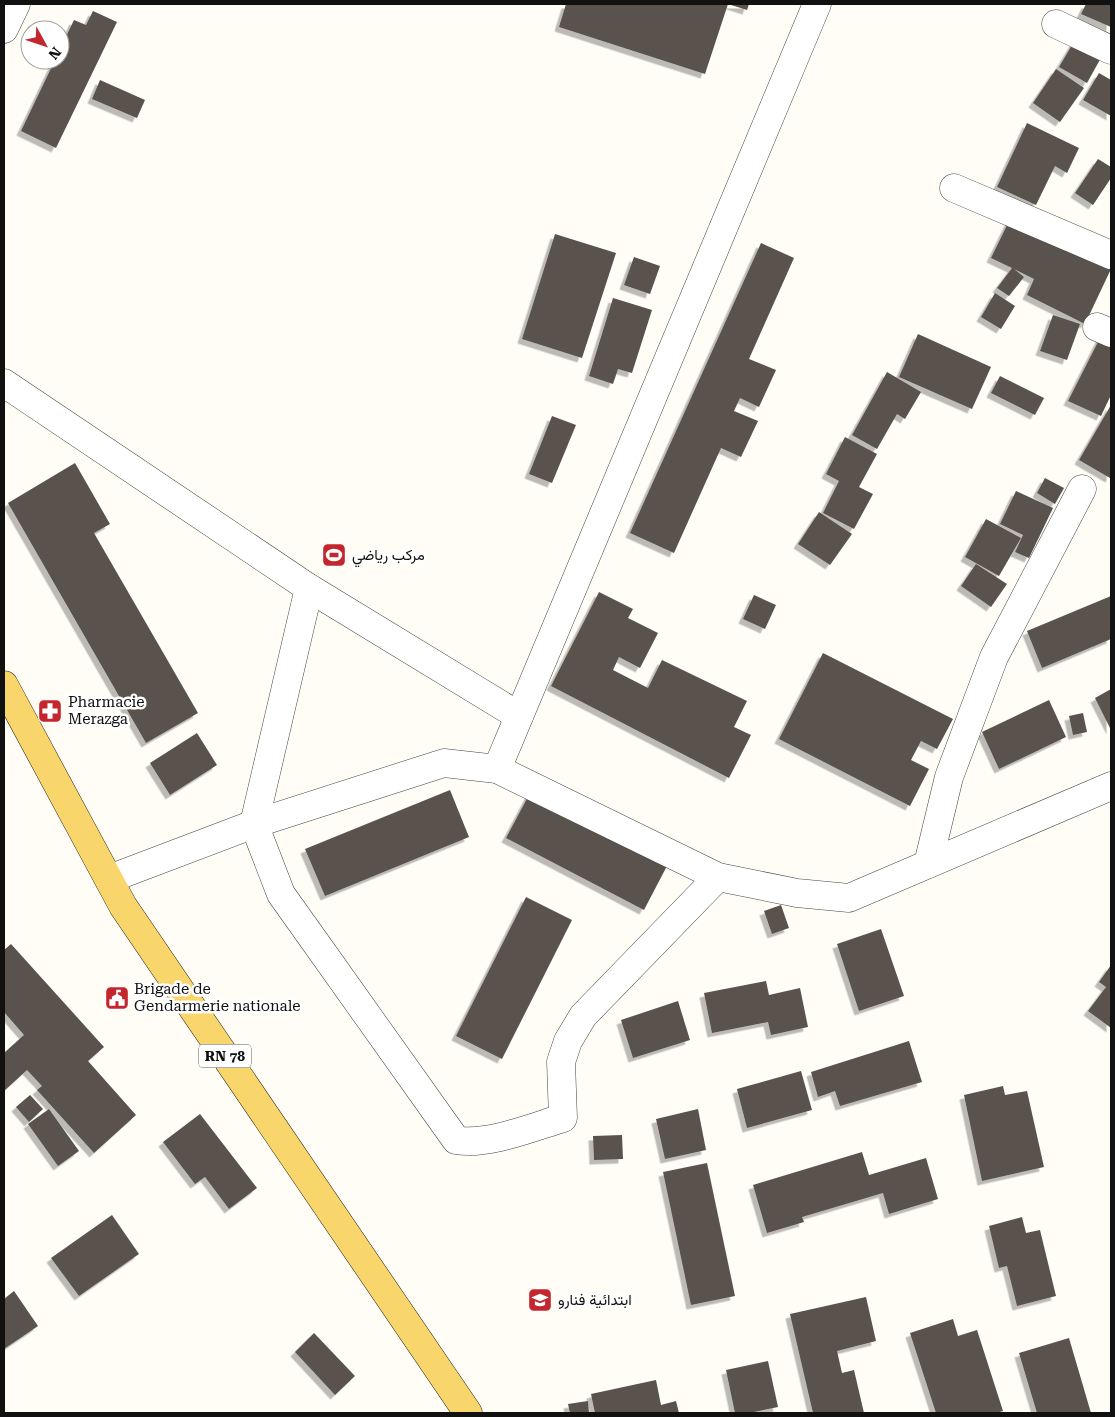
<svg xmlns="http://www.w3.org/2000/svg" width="1115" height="1417" font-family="'Roboto Serif',Vazirmatn,serif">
  <defs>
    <filter id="shadow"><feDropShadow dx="-4.5" dy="4.5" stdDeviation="0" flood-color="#0004"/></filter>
  </defs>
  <rect width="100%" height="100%" fill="#fffdf5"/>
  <g fill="#5a524d" filter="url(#shadow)">
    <path d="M 566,4 L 728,4 L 705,74 L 559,27 Z"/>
    <path d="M 728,4 L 749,4 L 747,10 Z"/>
    <path d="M 1086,4 L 1111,4 L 1111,27 L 1081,14 Z"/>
    <path d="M 93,11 L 117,22 L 56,148 L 21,131 L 55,60 L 60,60 L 60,49 L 74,20 L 86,25 Z"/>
    <path d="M 1075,40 L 1102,56 L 1087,83 L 1059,67 Z"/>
    <path d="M 1056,69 L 1084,88 L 1060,122 L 1033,103 Z"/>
    <path d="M 1099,73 L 1111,80 L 1111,116 L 1083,100 Z"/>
    <path d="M 100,80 L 145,100 L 137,118 L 92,99 Z"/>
    <path d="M 1027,123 L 1079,148 L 1067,173 L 1055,166 L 1036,205 L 997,187 Z"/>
    <path d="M 1098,159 L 1111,167 L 1111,178 L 1093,205 L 1075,193 Z"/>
    <path d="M 1012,215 L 1111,263 L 1111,269 L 1085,324 L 1027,295 L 1034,279 L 1014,269 L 1024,277 L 1009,296 L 997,288 L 1012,268 L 991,258 Z"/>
    <path d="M 555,234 L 616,253 L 582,358 L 522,339 Z"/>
    <path d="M 761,243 L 794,258 L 749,359 L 776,370 L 759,407 L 740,398 L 734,411 L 758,421 L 741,457 L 721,448 L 674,553 L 630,533 Z"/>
    <path d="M 634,257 L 660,266 L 650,294 L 624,285 Z"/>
    <path d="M 995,293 L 1015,306 L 1001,329 L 981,317 Z"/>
    <path d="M 613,298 L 652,310 L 632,373 L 618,369 L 613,384 L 589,376 Z"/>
    <path d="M 1053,315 L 1080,324 L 1067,360 L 1040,351 Z"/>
    <path d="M 918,334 L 991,367 L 972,409 L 899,377 Z"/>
    <path d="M 1101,336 L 1111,341 L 1111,395 L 1101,416 L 1068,401 Z"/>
    <path d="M 887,372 L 921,392 L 905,419 L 897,414 L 877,449 L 852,435 Z"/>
    <path d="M 1000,376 L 1044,398 L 1035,415 L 991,393 Z"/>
    <path d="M 1111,405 L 1111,476 L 1110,478 L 1079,460 Z"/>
    <path d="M 552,416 L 576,425 L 552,483 L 529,474 Z"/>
    <path d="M 845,437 L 877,454 L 859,487 L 873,494 L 854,529 L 823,513 L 839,481 L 826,474 Z"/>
    <path d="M 75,463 L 110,524 L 94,533 L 198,713 L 146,743 L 8,503 Z"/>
    <path d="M 1045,478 L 1064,488 L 1055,504 L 1037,493 Z"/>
    <path d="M 1016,491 L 1053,508 L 1029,558 L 1015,552 L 1023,535 L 1000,524 Z"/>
    <path d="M 819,512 L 852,534 L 830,565 L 798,544 Z"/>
    <path d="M 986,519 L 1021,538 L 999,576 L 965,557 Z"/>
    <path d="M 976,564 L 1007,584 L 991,607 L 961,586 Z"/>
    <path d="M 599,592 L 633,609 L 628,618 L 658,633 L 640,668 L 619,657 L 613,670 L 648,688 L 662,660 L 747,701 L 734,727 L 751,735 L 729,778 L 551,686 Z"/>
    <path d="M 754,595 L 776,605 L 765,629 L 743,619 Z"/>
    <path d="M 1111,596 L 1111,639 L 1042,668 L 1027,631 Z"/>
    <path d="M 823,653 L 953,719 L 937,749 L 921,741 L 911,760 L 929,769 L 910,806 L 779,739 Z"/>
    <path d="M 1111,689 L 1111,730 L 1095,698 Z"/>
    <path d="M 1049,700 L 1066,737 L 999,769 L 982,732 Z"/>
    <path d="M 1083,713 L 1087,732 L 1073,735 L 1069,716 Z"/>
    <path d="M 197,733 L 217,765 L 170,795 L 150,763 Z"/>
    <path d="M 450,790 L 469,837 L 325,896 L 305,849 Z"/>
    <path d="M 530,793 L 668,864 L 644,910 L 506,838 Z"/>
    <path d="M 526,897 L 572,920 L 502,1059 L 456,1036 Z"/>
    <path d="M 781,905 L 789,928 L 772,934 L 764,911 Z"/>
    <path d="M 881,929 L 904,996 L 859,1011 L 837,944 Z"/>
    <path d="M 11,944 L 104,1047 L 88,1061 L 136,1115 L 94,1153 L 37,1090 L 42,1086 L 27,1070 L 4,1091 L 4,1053 L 24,1035 L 4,1012 L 4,950 Z"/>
    <path d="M 1111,965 L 1111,1028 L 1088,1011 L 1106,987 L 1099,982 Z"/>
    <path d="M 766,981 L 769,995 L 800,988 L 808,1027 L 771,1035 L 768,1022 L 712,1033 L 704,993 Z"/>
    <path d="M 678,1001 L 690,1040 L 633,1058 L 621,1020 Z"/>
    <path d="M 909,1041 L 922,1082 L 840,1106 L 835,1091 L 818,1097 L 811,1072 Z"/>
    <path d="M 801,1071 L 812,1110 L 747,1128 L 737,1089 Z"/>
    <path d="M 1003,1086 L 1005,1095 L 1027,1091 L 1044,1167 L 982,1181 L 964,1095 Z"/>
    <path d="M 30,1095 L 43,1109 L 29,1122 L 16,1107 Z"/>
    <path d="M 49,1109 L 79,1151 L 58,1166 L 28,1124 Z"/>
    <path d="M 698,1109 L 706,1150 L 665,1159 L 656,1119 Z"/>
    <path d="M 200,1114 L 257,1188 L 229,1209 L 205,1177 L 195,1184 L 163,1142 Z"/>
    <path d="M 622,1135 L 623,1159 L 594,1160 L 593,1136 Z"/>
    <path d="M 862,1152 L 869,1175 L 926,1158 L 938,1199 L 889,1214 L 883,1193 L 802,1217 L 804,1222 L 767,1233 L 753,1185 Z"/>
    <path d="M 707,1163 L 735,1296 L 691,1305 L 663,1172 Z"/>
    <path d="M 112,1215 L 139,1254 L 79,1296 L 51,1258 Z"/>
    <path d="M 1022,1217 L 1026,1233 L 1040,1230 L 1056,1296 L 1017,1306 L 1007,1266 L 999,1268 L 989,1226 Z"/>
    <path d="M 14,1291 L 38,1326 L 4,1349 L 4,1299 Z"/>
    <path d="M 866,1297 L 876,1341 L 837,1351 L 842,1373 L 854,1370 L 864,1413 L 813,1413 L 790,1314 Z"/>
    <path d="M 953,1319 L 958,1336 L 977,1330 L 1003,1411 L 996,1413 L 936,1413 L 910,1333 Z"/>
    <path d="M 314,1333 L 355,1376 L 335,1395 L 295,1352 Z"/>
    <path d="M 1069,1338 L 1091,1413 L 1037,1413 L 1019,1353 Z"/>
    <path d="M 768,1361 L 778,1407 L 749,1413 L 735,1413 L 726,1370 Z"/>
    <path d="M 656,1380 L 661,1405 L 676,1401 L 679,1413 L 595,1413 L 591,1394 Z"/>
    <path d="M 588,1401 L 589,1413 L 570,1413 L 568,1404 Z"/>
  </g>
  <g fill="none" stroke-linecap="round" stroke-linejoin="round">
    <defs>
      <g id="minor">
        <path d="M 1056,24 L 1111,50"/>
        <path d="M 4,29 L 16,4"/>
        <path d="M 954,188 L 1111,255"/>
        <path d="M 1097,327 L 1111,333"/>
        <path d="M 4,383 L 309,588 L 519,716"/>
        <path d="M 309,588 L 254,824 L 281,894 L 456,1140 C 487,1146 533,1127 563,1118 L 561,1062 L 568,1041 L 583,1016 L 718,877"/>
        <path d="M 497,769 L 817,4"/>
        <path d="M 928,864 L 949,777 L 994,657 L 1082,489"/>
        <path d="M 109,879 L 254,824 L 444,763 L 497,769 L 718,877 L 797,893 L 849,898 L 1111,786"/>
      </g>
      <path id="major" d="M 4,685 L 123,906 L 468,1413"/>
    </defs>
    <use href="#minor" stroke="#444" stroke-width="29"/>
    <use href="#major" stroke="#222" stroke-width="29"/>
    <use href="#minor" stroke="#fff" stroke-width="28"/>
    <use href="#major" stroke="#f9d66b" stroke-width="28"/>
  </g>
  <defs>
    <symbol id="stadium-square" viewBox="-11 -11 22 22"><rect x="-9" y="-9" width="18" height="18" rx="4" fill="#c4262e" stroke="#fff"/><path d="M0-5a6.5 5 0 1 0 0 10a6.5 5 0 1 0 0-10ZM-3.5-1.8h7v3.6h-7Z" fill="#fff"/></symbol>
    <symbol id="pharmacy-square" viewBox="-11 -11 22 22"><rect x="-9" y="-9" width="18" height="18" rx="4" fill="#c4262e" stroke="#fff"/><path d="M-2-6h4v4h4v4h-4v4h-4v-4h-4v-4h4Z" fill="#fff"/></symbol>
    <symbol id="civic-square" viewBox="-11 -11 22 22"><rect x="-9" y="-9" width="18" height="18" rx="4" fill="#c4262e" stroke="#fff"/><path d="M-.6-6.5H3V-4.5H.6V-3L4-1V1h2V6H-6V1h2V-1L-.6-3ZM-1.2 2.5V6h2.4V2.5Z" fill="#fff"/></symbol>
    <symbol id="school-square" viewBox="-11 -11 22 22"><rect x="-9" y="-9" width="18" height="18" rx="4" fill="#c4262e" stroke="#fff"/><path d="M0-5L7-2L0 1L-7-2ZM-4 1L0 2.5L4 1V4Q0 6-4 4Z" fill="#fff"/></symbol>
  </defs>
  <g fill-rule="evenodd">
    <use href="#stadium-square" x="320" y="541" width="28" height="28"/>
    <use href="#pharmacy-square" x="36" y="697" width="28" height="28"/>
    <use href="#civic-square" x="103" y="984" width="28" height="28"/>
    <use href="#school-square" x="526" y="1286" width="28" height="28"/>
  </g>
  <g text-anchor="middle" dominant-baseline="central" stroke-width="5" stroke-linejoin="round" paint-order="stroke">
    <rect fill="#fff" stroke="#585858" stroke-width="1" x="199" y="1044.5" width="52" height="23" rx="4"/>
    <g font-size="14" font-weight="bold" fill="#111">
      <text x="225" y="1056">RN 78</text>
    </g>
    <g font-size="15" fill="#111" stroke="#fff" text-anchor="start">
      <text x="352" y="555">مركب رياضي</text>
      <text x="68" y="702">Pharmacie<tspan x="68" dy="17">Merazga</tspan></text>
      <text x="134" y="989">Brigade de<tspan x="134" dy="17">Gendarmerie nationale</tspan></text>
      <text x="558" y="1300">ابتدائية فنارو</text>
    </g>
  </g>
  <rect width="1115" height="1417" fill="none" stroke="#111111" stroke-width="10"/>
  <g transform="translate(45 45) rotate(130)"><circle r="24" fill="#ffffff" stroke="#a0a0a0"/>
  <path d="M0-4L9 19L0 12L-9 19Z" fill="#c4262e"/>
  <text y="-8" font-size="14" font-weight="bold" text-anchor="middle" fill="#111111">N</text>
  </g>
</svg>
